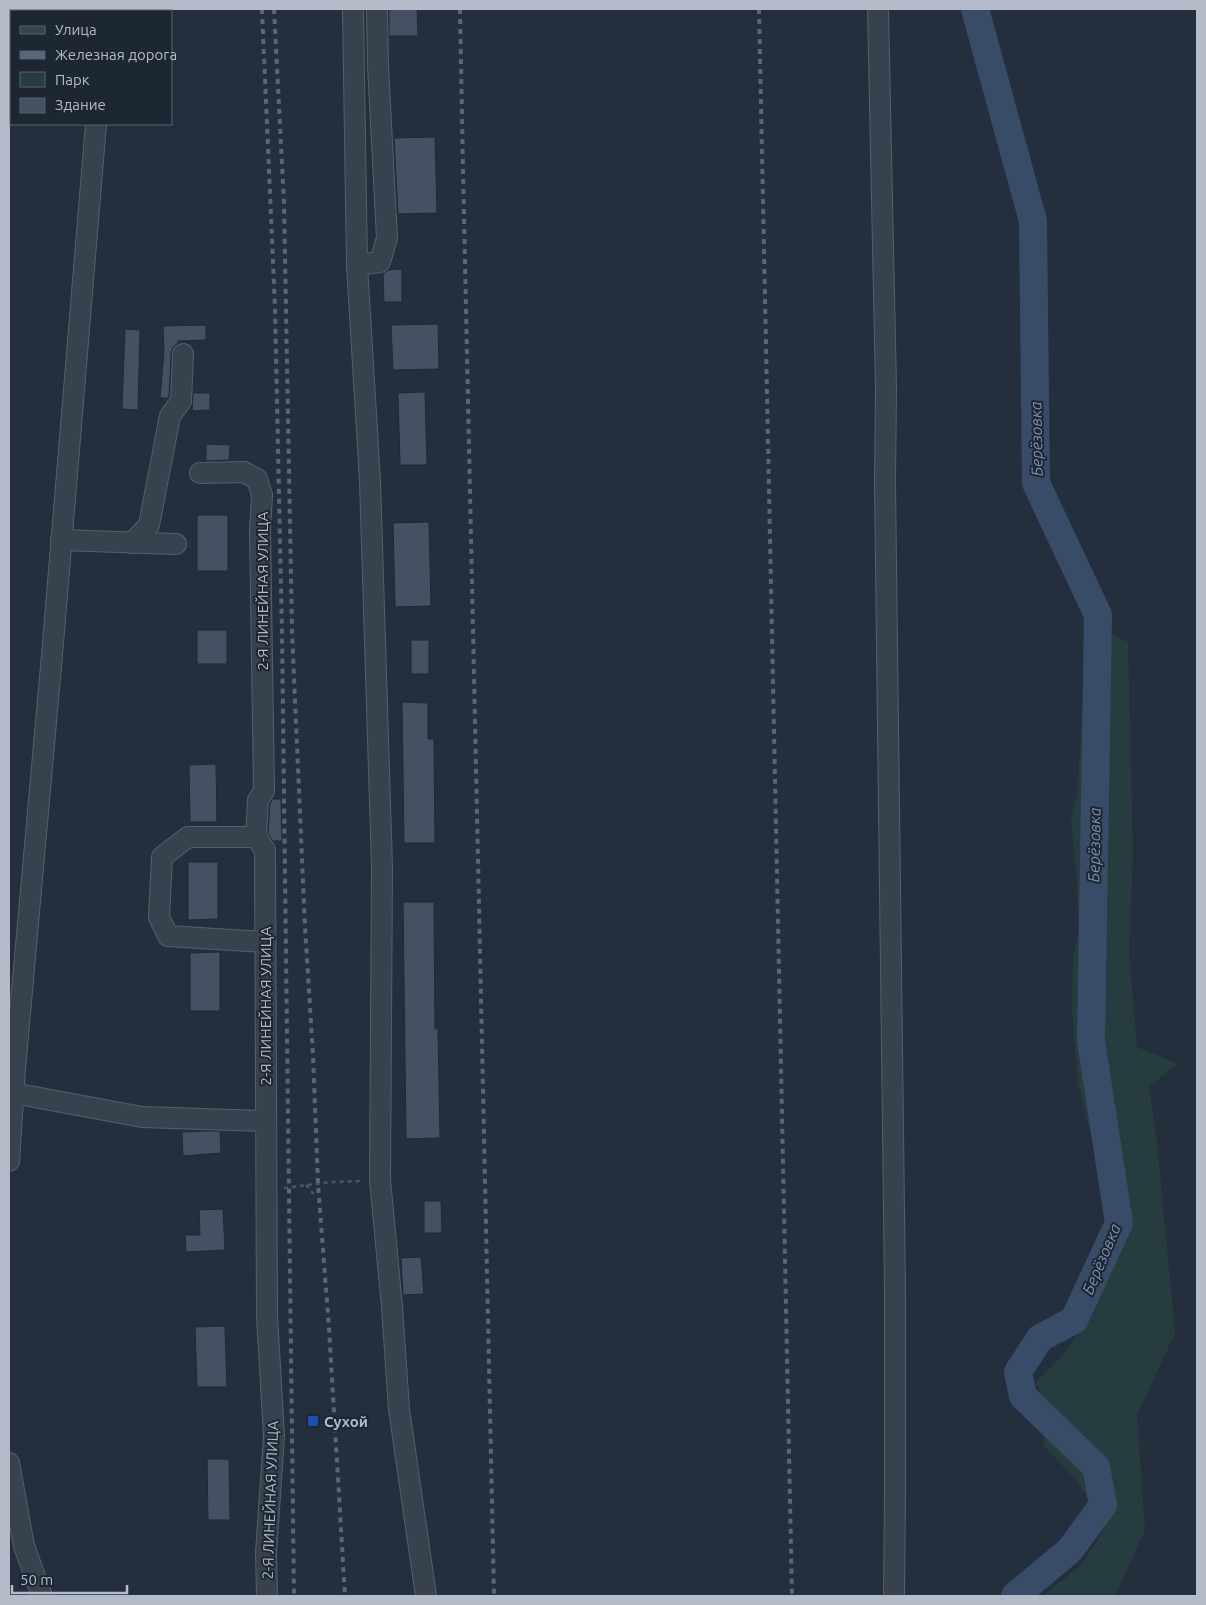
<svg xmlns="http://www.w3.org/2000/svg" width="1206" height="1605" font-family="Ubuntu,sans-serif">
  <rect width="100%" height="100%" fill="#242f3e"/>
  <path fill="#263c3f" d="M 1111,634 L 1128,642 L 1133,854 L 1129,951 L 1137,1047 L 1178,1064 L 1149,1086 L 1157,1142 L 1175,1333 L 1137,1415 L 1145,1530 L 1115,1596 L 1042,1596 L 1079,1567 L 1105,1529 L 1089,1499 L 1076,1480 L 1043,1445 L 1048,1407 L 1036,1382 L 1069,1348 L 1102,1285 L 1109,1220 L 1100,1170 L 1078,1083 L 1072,1008 L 1073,958 L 1079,928 L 1076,871 L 1071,820 L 1077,796 L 1084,684 Z"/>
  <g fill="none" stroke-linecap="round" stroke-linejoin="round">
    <path stroke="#394c67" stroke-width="28" d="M 975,9 L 1033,221 L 1036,483 L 1098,615 L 1091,1041 L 1119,1223 L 1074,1320 L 1040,1338 L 1018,1372 L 1023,1396 L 1096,1467 L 1103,1505 L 1070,1550 L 1015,1596"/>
  </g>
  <g fill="#455162" stroke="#1f2835">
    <path d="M 389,9 L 417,9 L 418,36 L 389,36 Z"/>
    <path d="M 435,137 L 437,213 L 398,214 L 394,138 Z"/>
    <path d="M 402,269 L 402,302 L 384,302 L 383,273 L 389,270 Z"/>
    <path d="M 438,324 L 439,369 L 393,370 L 391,325 Z"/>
    <path d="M 206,325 L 206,340 L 178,341 L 178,343 L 173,347 L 171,354 L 169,397 L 168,398 L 160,398 L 164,352 L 163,326 Z"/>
    <path d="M 125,329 L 140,330 L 138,410 L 122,409 Z"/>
    <path d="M 425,392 L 427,465 L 400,465 L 398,393 Z"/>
    <path d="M 193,393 L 210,393 L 210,410 L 192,411 Z"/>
    <path d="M 206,444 L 230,445 L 229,460 L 206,461 Z"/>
    <rect x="197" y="515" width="31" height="56"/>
    <path d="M 429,522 L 431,606 L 395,607 L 393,523 Z"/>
    <rect x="197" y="630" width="30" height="34"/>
    <rect x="411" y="640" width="18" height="34"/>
    <path d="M 402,702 L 428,703 L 428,739 L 434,739 L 435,843 L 404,843 Z"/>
    <path d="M 216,764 L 217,822 L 190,822 L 189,765 Z"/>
    <path d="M 273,799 L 281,799 L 282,841 L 273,841 L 268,834 L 270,804 Z"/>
    <path d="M 188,862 L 218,862 L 218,919 L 188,920 Z"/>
    <path d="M 403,902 L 434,902 L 435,1029 L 438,1029 L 440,1138 L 406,1139 Z"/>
    <path d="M 220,952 L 220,1011 L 190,1011 L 190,953 Z"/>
    <path d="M 204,1131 L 220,1131 L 221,1153 L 183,1156 L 182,1132 Z"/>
    <path d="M 424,1201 L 441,1201 L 442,1233 L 424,1233 Z"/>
    <path d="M 223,1209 L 225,1250 L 186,1252 L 185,1235 L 200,1235 L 199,1210 Z"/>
    <path d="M 421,1257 L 424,1294 L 403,1295 L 401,1258 Z"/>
    <path d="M 225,1326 L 227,1387 L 197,1387 L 195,1327 Z"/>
    <path d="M 207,1459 L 229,1459 L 230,1520 L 208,1520 Z"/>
  </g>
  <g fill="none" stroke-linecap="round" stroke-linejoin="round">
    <defs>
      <g id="minor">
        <path d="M 353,9 L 357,265 L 370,481 L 382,867 L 380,1180 L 392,1307 L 399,1409 L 426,1596"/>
        <path d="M 878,9 L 886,389 L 885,483 L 895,1292 L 895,1494 L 894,1596"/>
        <path d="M 105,11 L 105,9"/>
        <path d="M 357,265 L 380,262 L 387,238 L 378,66 L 377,9"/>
        <path d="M 200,473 L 244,472 L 257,479 L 262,495 L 260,530 L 264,791 L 258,800 L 256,837 L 265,850 L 267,1316 L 274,1436 L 266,1553 L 267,1596"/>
        <path d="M 61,540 L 176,544"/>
        <path d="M 132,543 L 149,525 L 170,416 L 181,401 L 183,354"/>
        <path d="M 256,837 L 188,837 L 162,857 L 159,917 L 168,936 L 265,942"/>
        <path d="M 13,1093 L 142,1117 L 265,1121"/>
        <path d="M 9,1161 L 15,1069 L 52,655 L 96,124"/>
        <path d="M 9,1463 L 24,1546 L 42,1596"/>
      </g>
    </defs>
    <use href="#minor" stroke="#565f6c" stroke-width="22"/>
    <g stroke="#44595c" stroke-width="2.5" stroke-dasharray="4 4" stroke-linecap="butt">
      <path d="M 306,1185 L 316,1197"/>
      <path d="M 284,1188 L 331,1182 L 363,1181"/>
    </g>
    <use href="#minor" stroke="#38414e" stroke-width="20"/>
    <g stroke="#5a6575" stroke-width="4" stroke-dasharray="5 5" stroke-linecap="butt">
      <path d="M 262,9 L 275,308 L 282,634 L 294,1596"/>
      <path d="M 274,9 L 284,203 L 292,632 L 305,927 L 313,1055 L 318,1184 L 329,1328 L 345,1596"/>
      <path d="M 460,9 L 463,170 L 494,1596"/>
      <path d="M 759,9 L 792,1596"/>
    </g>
  </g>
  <rect fill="#1a4fb4" stroke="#1d2633" stroke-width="2" x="307" y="1415" width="12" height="12" rx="2.5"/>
  <g text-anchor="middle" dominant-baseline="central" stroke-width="4" stroke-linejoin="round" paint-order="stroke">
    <g font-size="15" fill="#b4bcc9" stroke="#1d2633">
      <text transform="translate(262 591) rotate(-90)">2-Я ЛИНЕЙНАЯ УЛИЦА</text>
      <text transform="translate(265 1006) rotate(-90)">2-Я ЛИНЕЙНАЯ УЛИЦА</text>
      <text transform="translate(270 1500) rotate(-88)">2-Я ЛИНЕЙНАЯ УЛИЦА</text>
    </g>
    <g font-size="15" font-weight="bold" fill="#b4bcc9" stroke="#1d2633" text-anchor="start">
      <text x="324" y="1421">Сухой</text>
    </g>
    <g font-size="16" font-style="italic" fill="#7c92b1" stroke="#1d2633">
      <text transform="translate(1036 439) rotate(-91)">Берёзовка</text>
      <text transform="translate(1094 845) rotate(-89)">Берёзовка</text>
      <text transform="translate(1101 1259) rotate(-67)">Берёзовка</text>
    </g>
  </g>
  <rect width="1206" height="1605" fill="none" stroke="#b4bcc9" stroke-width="20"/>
  <rect x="10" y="10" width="162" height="115" fill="#1d2633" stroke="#59626f"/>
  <rect x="20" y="26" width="25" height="8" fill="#38414e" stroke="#59626f"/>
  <text x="55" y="35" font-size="15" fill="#b4bcc9">Улица</text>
  <rect x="20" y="51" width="25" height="8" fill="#5a6575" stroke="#59626f"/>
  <text x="55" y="60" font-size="15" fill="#b4bcc9">Железная дорога</text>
  <rect x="20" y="72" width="25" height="15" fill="#263c3f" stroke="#59626f"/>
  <text x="55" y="85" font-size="15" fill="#b4bcc9">Парк</text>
  <rect x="20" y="98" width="25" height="15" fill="#455162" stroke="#59626f"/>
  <text x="55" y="110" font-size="15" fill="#b4bcc9">Здание</text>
  <path d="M12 1585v8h115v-8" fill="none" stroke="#b4bcc9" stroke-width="2.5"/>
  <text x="20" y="1585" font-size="15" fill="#b4bcc9" stroke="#1d2633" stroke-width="4" paint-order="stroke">50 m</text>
</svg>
